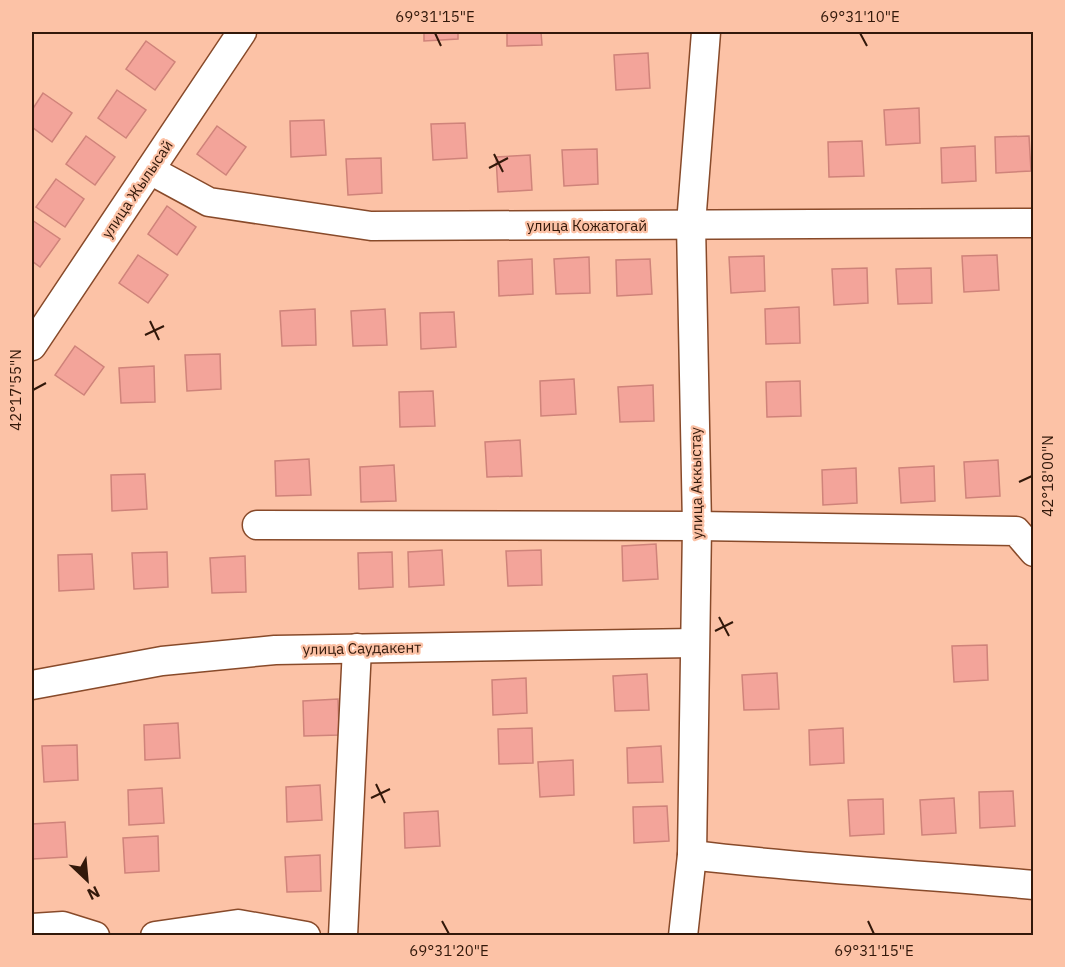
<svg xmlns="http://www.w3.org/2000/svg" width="1065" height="967" font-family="'IBM Plex Sans',sans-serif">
  <rect width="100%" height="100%" fill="#fcc2a6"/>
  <g fill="#f3a49a" stroke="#cf837a" stroke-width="1.5">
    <path d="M 424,32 L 458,32 L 458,39 L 424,41 Z"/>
    <path d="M 507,32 L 541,32 L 542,45 L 507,46 Z"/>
    <path d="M 146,41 L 175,62 L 155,90 L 126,69 Z"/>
    <path d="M 648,53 L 650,88 L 616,90 L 614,55 Z"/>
    <path d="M 117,90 L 146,110 L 126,138 L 98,118 Z"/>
    <path d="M 43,93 L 72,113 L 52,142 L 32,127 L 32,110 Z"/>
    <path d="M 919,108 L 920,143 L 886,145 L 884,110 Z"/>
    <path d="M 324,120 L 326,155 L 291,157 L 290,121 Z"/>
    <path d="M 465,123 L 467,158 L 433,160 L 431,124 Z"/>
    <path d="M 217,126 L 246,147 L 226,175 L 197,154 Z"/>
    <path d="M 86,136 L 115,157 L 95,185 L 66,164 Z"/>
    <path d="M 1029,136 L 1031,171 L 996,173 L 995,137 Z"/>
    <path d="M 862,141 L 864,176 L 829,177 L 828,142 Z"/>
    <path d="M 975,146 L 976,181 L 942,183 L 941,148 Z"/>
    <path d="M 597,149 L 598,184 L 564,186 L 562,150 Z"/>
    <path d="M 530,155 L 532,190 L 498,192 L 496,157 Z"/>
    <path d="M 381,158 L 382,193 L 348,195 L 346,159 Z"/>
    <path d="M 56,179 L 84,199 L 65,227 L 36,207 Z"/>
    <path d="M 167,206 L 196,227 L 177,255 L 148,234 Z"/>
    <path d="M 32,220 L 60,239 L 40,267 L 32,261 Z"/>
    <path d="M 138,255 L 168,275 L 148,303 L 119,283 Z"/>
    <path d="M 997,255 L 999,290 L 964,292 L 962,256 Z"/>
    <path d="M 764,256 L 765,291 L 731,293 L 729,257 Z"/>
    <path d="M 589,257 L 590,293 L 556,294 L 554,259 Z"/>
    <path d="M 532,259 L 533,294 L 499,296 L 498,261 Z"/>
    <path d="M 650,259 L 652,294 L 617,296 L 616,260 Z"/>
    <path d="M 867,268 L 868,303 L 834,305 L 832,269 Z"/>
    <path d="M 931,268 L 932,303 L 898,304 L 896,269 Z"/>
    <path d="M 799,307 L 800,343 L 766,344 L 765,309 Z"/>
    <path d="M 315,309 L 316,345 L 282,346 L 280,311 Z"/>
    <path d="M 385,309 L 387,345 L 353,346 L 351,311 Z"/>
    <path d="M 454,312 L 456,347 L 421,349 L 420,313 Z"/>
    <path d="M 75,346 L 104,367 L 84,395 L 55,375 Z"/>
    <path d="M 220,354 L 221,389 L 187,391 L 185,355 Z"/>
    <path d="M 154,366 L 155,402 L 121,403 L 119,368 Z"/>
    <path d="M 574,379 L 576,414 L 541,416 L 540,381 Z"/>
    <path d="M 800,381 L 801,416 L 767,417 L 766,382 Z"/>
    <path d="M 653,385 L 654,421 L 620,422 L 618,387 Z"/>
    <path d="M 433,391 L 435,426 L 400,427 L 399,392 Z"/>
    <path d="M 520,440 L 522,476 L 487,477 L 485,442 Z"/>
    <path d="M 309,459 L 311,495 L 276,496 L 275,461 Z"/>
    <path d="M 998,460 L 1000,496 L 966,498 L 964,462 Z"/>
    <path d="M 394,465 L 396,501 L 361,502 L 360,467 Z"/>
    <path d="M 934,466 L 935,501 L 901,503 L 899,468 Z"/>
    <path d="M 856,468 L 857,503 L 823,505 L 822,470 Z"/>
    <path d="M 145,474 L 147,509 L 112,511 L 111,475 Z"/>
    <path d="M 656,544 L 658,579 L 623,581 L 622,546 Z"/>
    <path d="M 442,550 L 444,585 L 409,587 L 408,552 Z"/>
    <path d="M 541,550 L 542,585 L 508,586 L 506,551 Z"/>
    <path d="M 167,552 L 168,587 L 134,589 L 132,553 Z"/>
    <path d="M 392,552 L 393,587 L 359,589 L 358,553 Z"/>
    <path d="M 92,554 L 94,589 L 59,591 L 58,555 Z"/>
    <path d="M 245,556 L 246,592 L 212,593 L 210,558 Z"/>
    <path d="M 987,645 L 988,680 L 954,682 L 952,646 Z"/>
    <path d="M 777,673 L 779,709 L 744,710 L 742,675 Z"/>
    <path d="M 647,674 L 649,710 L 615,711 L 613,676 Z"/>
    <path d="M 526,678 L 527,713 L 493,715 L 492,680 Z"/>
    <path d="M 338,699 L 339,735 L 304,736 L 303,701 Z"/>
    <path d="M 178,723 L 180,758 L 145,760 L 144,725 Z"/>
    <path d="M 532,728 L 533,763 L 499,764 L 498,729 Z"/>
    <path d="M 843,728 L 844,763 L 810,765 L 809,730 Z"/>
    <path d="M 77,745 L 78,780 L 44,782 L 42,746 Z"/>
    <path d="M 661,746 L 663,782 L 628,783 L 627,748 Z"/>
    <path d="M 573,760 L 574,795 L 540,797 L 538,762 Z"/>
    <path d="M 320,785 L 322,820 L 287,822 L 286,787 Z"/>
    <path d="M 162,788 L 164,823 L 129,825 L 128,790 Z"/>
    <path d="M 1013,791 L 1015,826 L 980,828 L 979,792 Z"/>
    <path d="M 954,798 L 956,833 L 922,835 L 920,800 Z"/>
    <path d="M 883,799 L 884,834 L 850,836 L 848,800 Z"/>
    <path d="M 667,806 L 669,841 L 634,843 L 633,807 Z"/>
    <path d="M 438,811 L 440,846 L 405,848 L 404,813 Z"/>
    <path d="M 65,822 L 67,857 L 33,859 L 32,824 Z"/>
    <path d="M 158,836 L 159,871 L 125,873 L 123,838 Z"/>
    <path d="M 320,855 L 321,891 L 287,892 L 285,857 Z"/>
  </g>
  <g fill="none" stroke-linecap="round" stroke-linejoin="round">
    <defs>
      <g id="minor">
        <path d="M 150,170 L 209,202 L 371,226 L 1034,223"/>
        <path d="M 32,346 L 242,32"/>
        <path d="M 257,525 L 697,526 L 1016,531 L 1034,552"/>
        <path d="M 32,685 L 162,661 L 275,650 L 694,643"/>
        <path d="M 692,855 C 805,869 919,874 1034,885"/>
        <path d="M 32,928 L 63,926 L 95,936"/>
        <path d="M 155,936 L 238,924 L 306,936"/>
        <path d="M 343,936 L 357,648"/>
        <path d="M 683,936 L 692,855 L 697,526 L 691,224 L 706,32"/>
      </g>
    </defs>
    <use href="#minor" stroke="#884a2a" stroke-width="31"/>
    <use href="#minor" stroke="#fff" stroke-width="28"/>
  </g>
  <path fill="none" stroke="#32180a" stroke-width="2" d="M 435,33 L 441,46M 860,33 L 867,46M 494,154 L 503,172M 489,168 L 508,158M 150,321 L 159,340M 145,335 L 164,326M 33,390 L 46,383M 1019,482 L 1032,476M 719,617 L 729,636M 715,631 L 733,622M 376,784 L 385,803M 371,798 L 390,789M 442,921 L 449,934M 868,921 L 874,934"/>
  <g text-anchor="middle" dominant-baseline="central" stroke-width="4.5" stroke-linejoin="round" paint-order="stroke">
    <g font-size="15" fill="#32180a" stroke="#fcc2a6">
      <text transform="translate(137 189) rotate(-56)">улица Жылысай</text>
      <text x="587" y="225">улица Кожатогай</text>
      <text transform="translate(696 483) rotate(-91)">улица Аккыстау</text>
      <text transform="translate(362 648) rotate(-1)">улица Саудакент</text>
    </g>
  </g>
  <rect width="1065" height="967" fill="none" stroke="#fcc2a6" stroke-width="66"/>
  <g transform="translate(87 880) rotate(154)" stroke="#fcc2a6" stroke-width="4.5" paint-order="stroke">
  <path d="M0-4.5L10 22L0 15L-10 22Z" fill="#32180a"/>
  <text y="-9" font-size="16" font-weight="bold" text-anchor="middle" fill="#32180a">N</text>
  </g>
  <rect x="33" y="33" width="999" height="901" fill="none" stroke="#32180a" stroke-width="2"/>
  <g font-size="15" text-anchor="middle" fill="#32180a">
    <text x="435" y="22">69°31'15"E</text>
    <text x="860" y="22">69°31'10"E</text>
    <text transform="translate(16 390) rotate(-90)" y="5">42°17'55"N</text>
    <text transform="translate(1048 476) rotate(-90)" y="5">42°18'00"N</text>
    <text x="449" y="956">69°31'20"E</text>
    <text x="874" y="956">69°31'15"E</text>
  </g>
</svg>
